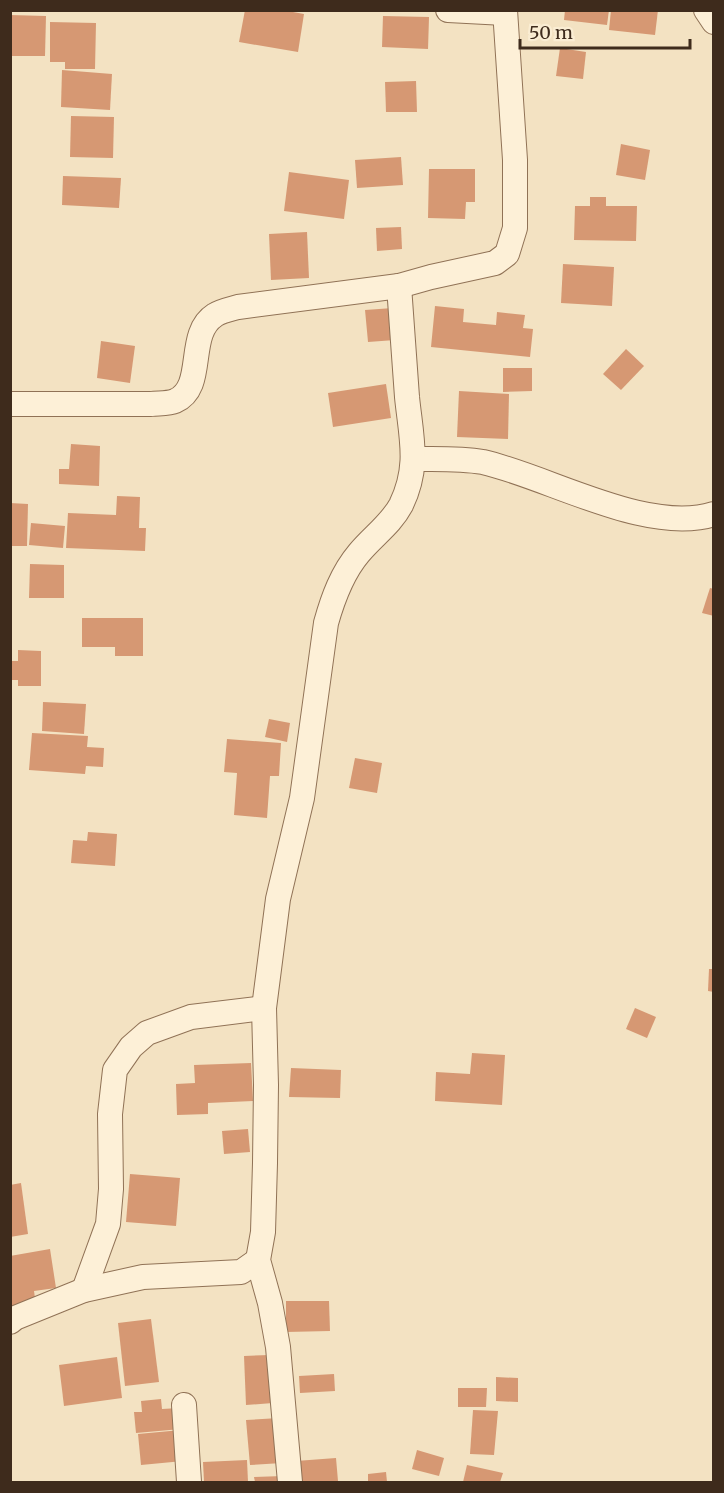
<svg xmlns="http://www.w3.org/2000/svg" width="724" height="1493" font-family="Merriweather,serif">
  <rect width="100%" height="100%" fill="#f3e2c2"/>
  <g fill="#d69873">
    <path d="M 245,10 L 282,10 L 304,14 L 298,52 L 239,42 Z"/>
    <path d="M 565,10 L 609,10 L 607,25 L 564,20 Z"/>
    <path d="M 611,10 L 658,10 L 655,35 L 609,30 Z"/>
    <path d="M 10,15 L 46,16 L 45,56 L 10,56 Z"/>
    <path d="M 383,16 L 429,17 L 428,49 L 382,47 Z"/>
    <path d="M 50,22 L 96,23 L 95,69 L 65,69 L 65,62 L 50,62 Z"/>
    <path d="M 560,48 L 586,52 L 583,79 L 556,76 Z"/>
    <path d="M 62,70 L 112,74 L 110,110 L 61,107 Z"/>
    <path d="M 416,81 L 417,112 L 386,112 L 385,82 Z"/>
    <path d="M 71,116 L 114,117 L 113,158 L 70,157 Z"/>
    <path d="M 621,144 L 650,150 L 645,180 L 616,175 Z"/>
    <path d="M 401,157 L 403,185 L 357,188 L 355,160 Z"/>
    <path d="M 429,169 L 475,169 L 475,202 L 466,202 L 465,219 L 428,218 Z"/>
    <path d="M 289,172 L 349,180 L 344,219 L 284,211 Z"/>
    <path d="M 63,176 L 121,178 L 119,208 L 62,205 Z"/>
    <path d="M 590,197 L 606,197 L 606,206 L 637,206 L 636,241 L 574,240 L 575,206 L 590,206 Z"/>
    <path d="M 401,227 L 402,249 L 377,251 L 376,228 Z"/>
    <path d="M 307,232 L 309,278 L 271,280 L 269,234 Z"/>
    <path d="M 563,264 L 614,267 L 612,306 L 561,303 Z"/>
    <path d="M 435,306 L 464,309 L 463,322 L 496,325 L 497,312 L 525,315 L 523,328 L 533,329 L 530,357 L 431,347 Z"/>
    <path d="M 393,308 L 395,340 L 368,342 L 365,310 Z"/>
    <path d="M 101,341 L 135,346 L 130,383 L 97,378 Z"/>
    <path d="M 626,349 L 644,366 L 621,390 L 603,374 Z"/>
    <path d="M 503,368 L 532,368 L 532,391 L 503,392 Z"/>
    <path d="M 386,384 L 391,418 L 333,427 L 328,393 Z"/>
    <path d="M 459,391 L 509,394 L 508,439 L 457,437 Z"/>
    <path d="M 71,444 L 100,446 L 99,486 L 59,484 L 59,469 L 69,469 Z"/>
    <path d="M 117,496 L 140,497 L 139,528 L 146,528 L 145,551 L 66,548 L 68,513 L 116,515 Z"/>
    <path d="M 10,503 L 28,504 L 27,546 L 10,546 Z"/>
    <path d="M 31,523 L 65,526 L 63,548 L 29,545 Z"/>
    <path d="M 30,564 L 64,565 L 64,598 L 29,598 Z"/>
    <path d="M 710,588 L 714,589 L 714,616 L 702,613 Z"/>
    <path d="M 82,618 L 143,618 L 143,656 L 115,656 L 115,647 L 82,647 Z"/>
    <path d="M 18,650 L 41,651 L 41,686 L 18,686 L 18,680 L 10,680 L 10,661 L 18,661 Z"/>
    <path d="M 43,702 L 86,704 L 84,734 L 42,731 Z"/>
    <path d="M 269,719 L 290,723 L 287,742 L 265,737 Z"/>
    <path d="M 32,733 L 88,736 L 87,747 L 104,748 L 103,767 L 86,766 L 85,774 L 29,770 Z"/>
    <path d="M 227,739 L 281,743 L 279,776 L 270,776 L 267,818 L 234,815 L 237,773 L 224,772 Z"/>
    <path d="M 355,758 L 382,763 L 377,793 L 349,788 Z"/>
    <path d="M 88,832 L 117,834 L 115,866 L 71,863 L 73,840 L 87,841 Z"/>
    <path d="M 709,969 L 714,969 L 714,992 L 708,991 Z"/>
    <path d="M 635,1008 L 656,1017 L 647,1038 L 626,1029 Z"/>
    <path d="M 472,1053 L 505,1055 L 502,1105 L 435,1101 L 436,1072 L 470,1074 Z"/>
    <path d="M 251,1063 L 253,1101 L 208,1103 L 208,1114 L 177,1115 L 176,1084 L 195,1083 L 194,1065 Z"/>
    <path d="M 291,1068 L 341,1070 L 340,1098 L 289,1097 Z"/>
    <path d="M 248,1129 L 250,1152 L 224,1154 L 222,1131 Z"/>
    <path d="M 130,1174 L 180,1178 L 176,1226 L 126,1222 Z"/>
    <path d="M 21,1183 L 28,1234 L 10,1237 L 10,1185 Z"/>
    <path d="M 50,1249 L 56,1288 L 34,1291 L 36,1305 L 10,1309 L 10,1256 Z"/>
    <path d="M 286,1301 L 329,1301 L 330,1331 L 286,1332 Z"/>
    <path d="M 151,1319 L 159,1382 L 125,1386 L 118,1323 Z"/>
    <path d="M 270,1355 L 273,1403 L 246,1405 L 244,1356 Z"/>
    <path d="M 117,1357 L 122,1398 L 64,1406 L 59,1365 Z"/>
    <path d="M 334,1374 L 335,1391 L 300,1393 L 299,1376 Z"/>
    <path d="M 496,1377 L 518,1378 L 518,1402 L 496,1401 Z"/>
    <path d="M 458,1388 L 487,1388 L 486,1407 L 458,1407 Z"/>
    <path d="M 161,1399 L 162,1409 L 179,1408 L 181,1429 L 136,1433 L 134,1412 L 142,1412 L 141,1401 Z"/>
    <path d="M 473,1410 L 498,1411 L 494,1455 L 470,1454 Z"/>
    <path d="M 279,1418 L 282,1463 L 250,1465 L 246,1420 Z"/>
    <path d="M 181,1430 L 183,1461 L 141,1465 L 138,1434 Z"/>
    <path d="M 417,1450 L 444,1458 L 439,1476 L 412,1469 Z"/>
    <path d="M 336,1458 L 338,1481 L 333,1481 L 333,1482 L 297,1482 L 296,1461 Z"/>
    <path d="M 247,1460 L 248,1482 L 204,1482 L 203,1462 Z"/>
    <path d="M 467,1465 L 503,1473 L 500,1482 L 463,1482 Z"/>
    <path d="M 386,1472 L 387,1482 L 368,1482 L 368,1474 Z"/>
    <path d="M 283,1476 L 283,1482 L 255,1482 L 254,1477 Z"/>
  </g>
  <g fill="none" stroke-linecap="round" stroke-linejoin="round">
    <defs>
      <g id="minor">
        <path d="M 448,10 L 505,13"/>
        <path d="M 706,10 L 714,22"/>
        <path d="M 10,404 L 151,404 C 158,403 168,404 175,401 C 207,387 185,334 215,315 C 221,311 231,309 238,307 L 399,286 L 431,277 L 495,263 L 507,254 L 515,228 L 515,160 L 505,10"/>
        <path d="M 414,459 C 437,459 460,458 483,462 C 549,477 647,535 714,514"/>
        <path d="M 84,1290 L 108,1224 L 111,1189 L 110,1114 L 115,1070 L 131,1047 L 147,1033 L 191,1017 L 264,1008"/>
        <path d="M 10,1322 L 15,1318 L 84,1290 L 143,1277 L 241,1272 L 258,1260"/>
        <path d="M 184,1405 L 189,1482"/>
        <path d="M 290,1482 L 278,1347 L 270,1303 L 258,1260 L 263,1232 L 265,1163 L 266,1085 L 264,1008 L 278,899 L 302,798 L 326,623 C 333,598 342,573 359,553 C 373,536 391,524 401,505 C 420,466 411,437 407,397 C 404,360 402,323 399,286"/>
      </g>
    </defs>
    <use href="#minor" stroke="#907256" stroke-width="26"/>
    <use href="#minor" stroke="#fdf0d7" stroke-width="24"/>
  </g>
  <rect width="724" height="1493" fill="none" stroke="#3e2b1c" stroke-width="24"/>
  <path d="M520 39v9h170v-9" fill="none" stroke="#3e2b1c" stroke-width="3"/>
  <text x="529" y="39" font-size="18" fill="#3e2b1c" stroke="#faedd3" stroke-width="4.5" paint-order="stroke">50 m</text>
</svg>
